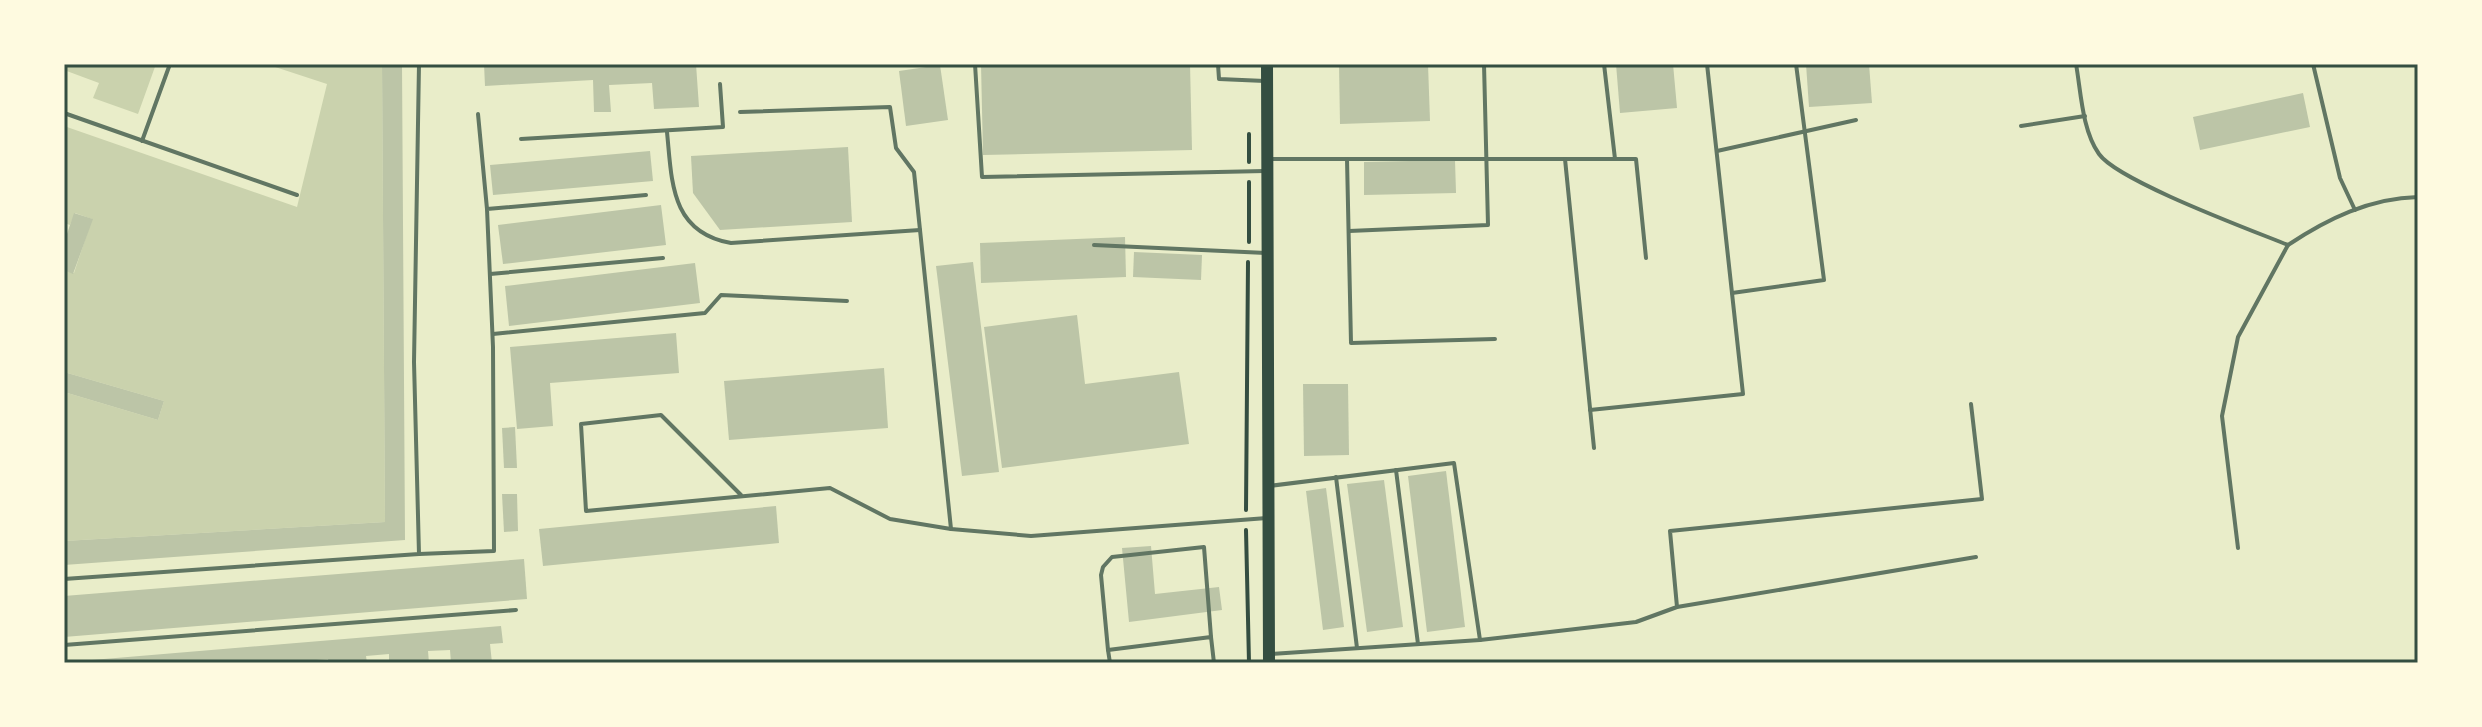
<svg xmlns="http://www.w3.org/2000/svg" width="2482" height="727" font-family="Overpass,sans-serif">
  <rect width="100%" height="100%" fill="#e9edc9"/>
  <g fill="#cad2ad">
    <path d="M 64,64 L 156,64 L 138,114 L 93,98 L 99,83 L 64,70 Z"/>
    <path d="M 266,64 L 382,64 L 385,522 L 64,541 L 64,392 L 158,420 L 164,401 L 64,372 L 64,270 L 74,273 L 92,219 L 75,213 L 70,225 L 64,223 L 64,126 L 297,207 L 327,84 Z"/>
  </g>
  <g fill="#bcc5a7">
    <path d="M 382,64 L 402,64 L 405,540 L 64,565 L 64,541 L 385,522 Z"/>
    <path d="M 484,64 L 696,64 L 699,107 L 654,109 L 652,83 L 609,85 L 611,112 L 594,112 L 593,80 L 485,86 Z"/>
    <path d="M 981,64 L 1190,64 L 1192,150 L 983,155 Z"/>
    <path d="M 1339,64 L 1428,64 L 1430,121 L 1340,124 Z"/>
    <path d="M 1616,64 L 1673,64 L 1677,108 L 1620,113 Z"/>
    <path d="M 1806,64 L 1869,64 L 1872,103 L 1809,107 Z"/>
    <path d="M 940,65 L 948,120 L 906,126 L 899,71 Z"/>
    <path d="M 2303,93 L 2310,127 L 2200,150 L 2193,117 Z"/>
    <path d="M 848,147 L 852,222 L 720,230 L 693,193 L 691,156 Z"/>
    <path d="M 650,151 L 653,181 L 493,195 L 490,165 Z"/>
    <path d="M 1455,160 L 1456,193 L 1364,195 L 1364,162 Z"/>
    <path d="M 661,205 L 666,245 L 503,264 L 498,225 Z"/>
    <path d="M 74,213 L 93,219 L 73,274 L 64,270 L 64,243 Z"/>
    <path d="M 1125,237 L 1126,277 L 981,283 L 980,243 Z"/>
    <path d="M 1134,252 L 1202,255 L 1201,280 L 1133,277 Z"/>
    <path d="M 973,262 L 999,472 L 962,476 L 936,266 Z"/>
    <path d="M 695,263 L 700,303 L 509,326 L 505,286 Z"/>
    <path d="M 1077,315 L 1085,384 L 1179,372 L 1189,444 L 1002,468 L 984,327 Z"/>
    <path d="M 676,333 L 679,373 L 550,383 L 553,426 L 517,429 L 510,347 Z"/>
    <path d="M 884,368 L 888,428 L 729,440 L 724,381 Z"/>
    <path d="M 64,372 L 164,401 L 158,420 L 64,392 Z"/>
    <path d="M 1303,384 L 1348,384 L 1349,455 L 1304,456 Z"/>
    <path d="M 515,427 L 517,468 L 504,468 L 502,428 Z"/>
    <path d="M 1446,471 L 1465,627 L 1427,632 L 1408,476 Z"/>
    <path d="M 1384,480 L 1403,627 L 1367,632 L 1347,484 Z"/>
    <path d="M 1326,488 L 1344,627 L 1323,630 L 1306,491 Z"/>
    <path d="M 502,494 L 517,494 L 518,531 L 504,532 Z"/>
    <path d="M 776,506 L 779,543 L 543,566 L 539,529 Z"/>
    <path d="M 1151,546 L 1155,594 L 1219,587 L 1222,610 L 1129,622 L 1122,548 Z"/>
    <path d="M 524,559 L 527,599 L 64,637 L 64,596 Z"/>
    <path d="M 501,626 L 503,643 L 490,644 L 492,663 L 451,663 L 450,650 L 428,651 L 429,663 L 389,663 L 389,654 L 366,656 L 367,663 L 329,663 L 328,659 L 304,661 L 304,663 L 80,663 L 80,661 Z"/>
  </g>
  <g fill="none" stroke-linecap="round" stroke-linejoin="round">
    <g stroke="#344e41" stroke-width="4">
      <path d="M 1249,162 L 1249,134"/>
      <path d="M 1249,242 L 1249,182"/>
      <path d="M 1246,510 L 1248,262"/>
      <path d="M 1246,530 L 1249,663"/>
    </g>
    <g stroke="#617663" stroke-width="4">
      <path d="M 975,64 L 982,177 L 1265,171"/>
      <path d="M 1218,64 L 1219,79 L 1265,81"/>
      <path d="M 1604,64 L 1615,159"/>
      <path d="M 2076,64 C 2081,92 2082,130 2099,154 C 2118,181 2251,230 2288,245 C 2327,219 2370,198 2418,197"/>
      <path d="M 2222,64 L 2248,64"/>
      <path d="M 2313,64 L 2340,178 L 2355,210"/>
      <path d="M 740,112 L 890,107 L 896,148 L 914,172 L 951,529 L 1031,536 L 1267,518"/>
      <path d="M 64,113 L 297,195"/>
      <path d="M 478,114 L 487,209"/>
      <path d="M 2021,126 L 2085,116"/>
      <path d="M 667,132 C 672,181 670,232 731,243 L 920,230"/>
      <path d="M 521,139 L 723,127 L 720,84"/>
      <path d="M 142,141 L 170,64"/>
      <path d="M 1717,151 L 1856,120"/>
      <path d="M 1270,159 L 1636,159 L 1646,258"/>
      <path d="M 1347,159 L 1351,343 L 1495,339"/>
      <path d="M 1565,159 L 1594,448"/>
      <path d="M 1349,231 L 1488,225 L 1484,64"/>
      <path d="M 1094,245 L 1266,253"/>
      <path d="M 490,274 L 663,258"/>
      <path d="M 1732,293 L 1824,280 L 1796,64"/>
      <path d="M 493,334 L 705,313 L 721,295 L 847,301"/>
      <path d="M 1590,410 L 1743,394 L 1707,64"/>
      <path d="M 1396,470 L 1418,644"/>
      <path d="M 1336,477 L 1357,648"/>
      <path d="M 1269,486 L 1454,463 L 1480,640"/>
      <path d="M 741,495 L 661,415 L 581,424 L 586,511 L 830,488 L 890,519 L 951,529"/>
      <path d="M 2238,548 L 2222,416 L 2238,337 L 2288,245"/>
      <path d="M 419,554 L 494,551 L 493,347 L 487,209 L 646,195"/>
      <path d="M 64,579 L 419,554 L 414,362 L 419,64"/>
      <path d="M 1677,607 L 1976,557"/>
      <path d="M 64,645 L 516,610"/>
      <path d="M 1108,650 L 1101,575 L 1103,567 L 1112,557 L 1204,547 L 1211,637"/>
      <path d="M 1271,654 L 1480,640 L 1636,622 L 1677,607 L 1670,531 L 1982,499 L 1971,404"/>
      <path d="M 1110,663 L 1108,650 L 1211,637 L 1214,663"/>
    </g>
    <path stroke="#344e41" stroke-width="12" d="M 1267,64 L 1269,663"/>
  </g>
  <rect width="2482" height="727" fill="none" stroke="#fefae0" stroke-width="132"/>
  <rect x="66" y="66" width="2350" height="595" fill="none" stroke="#344e41" stroke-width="3"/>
</svg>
